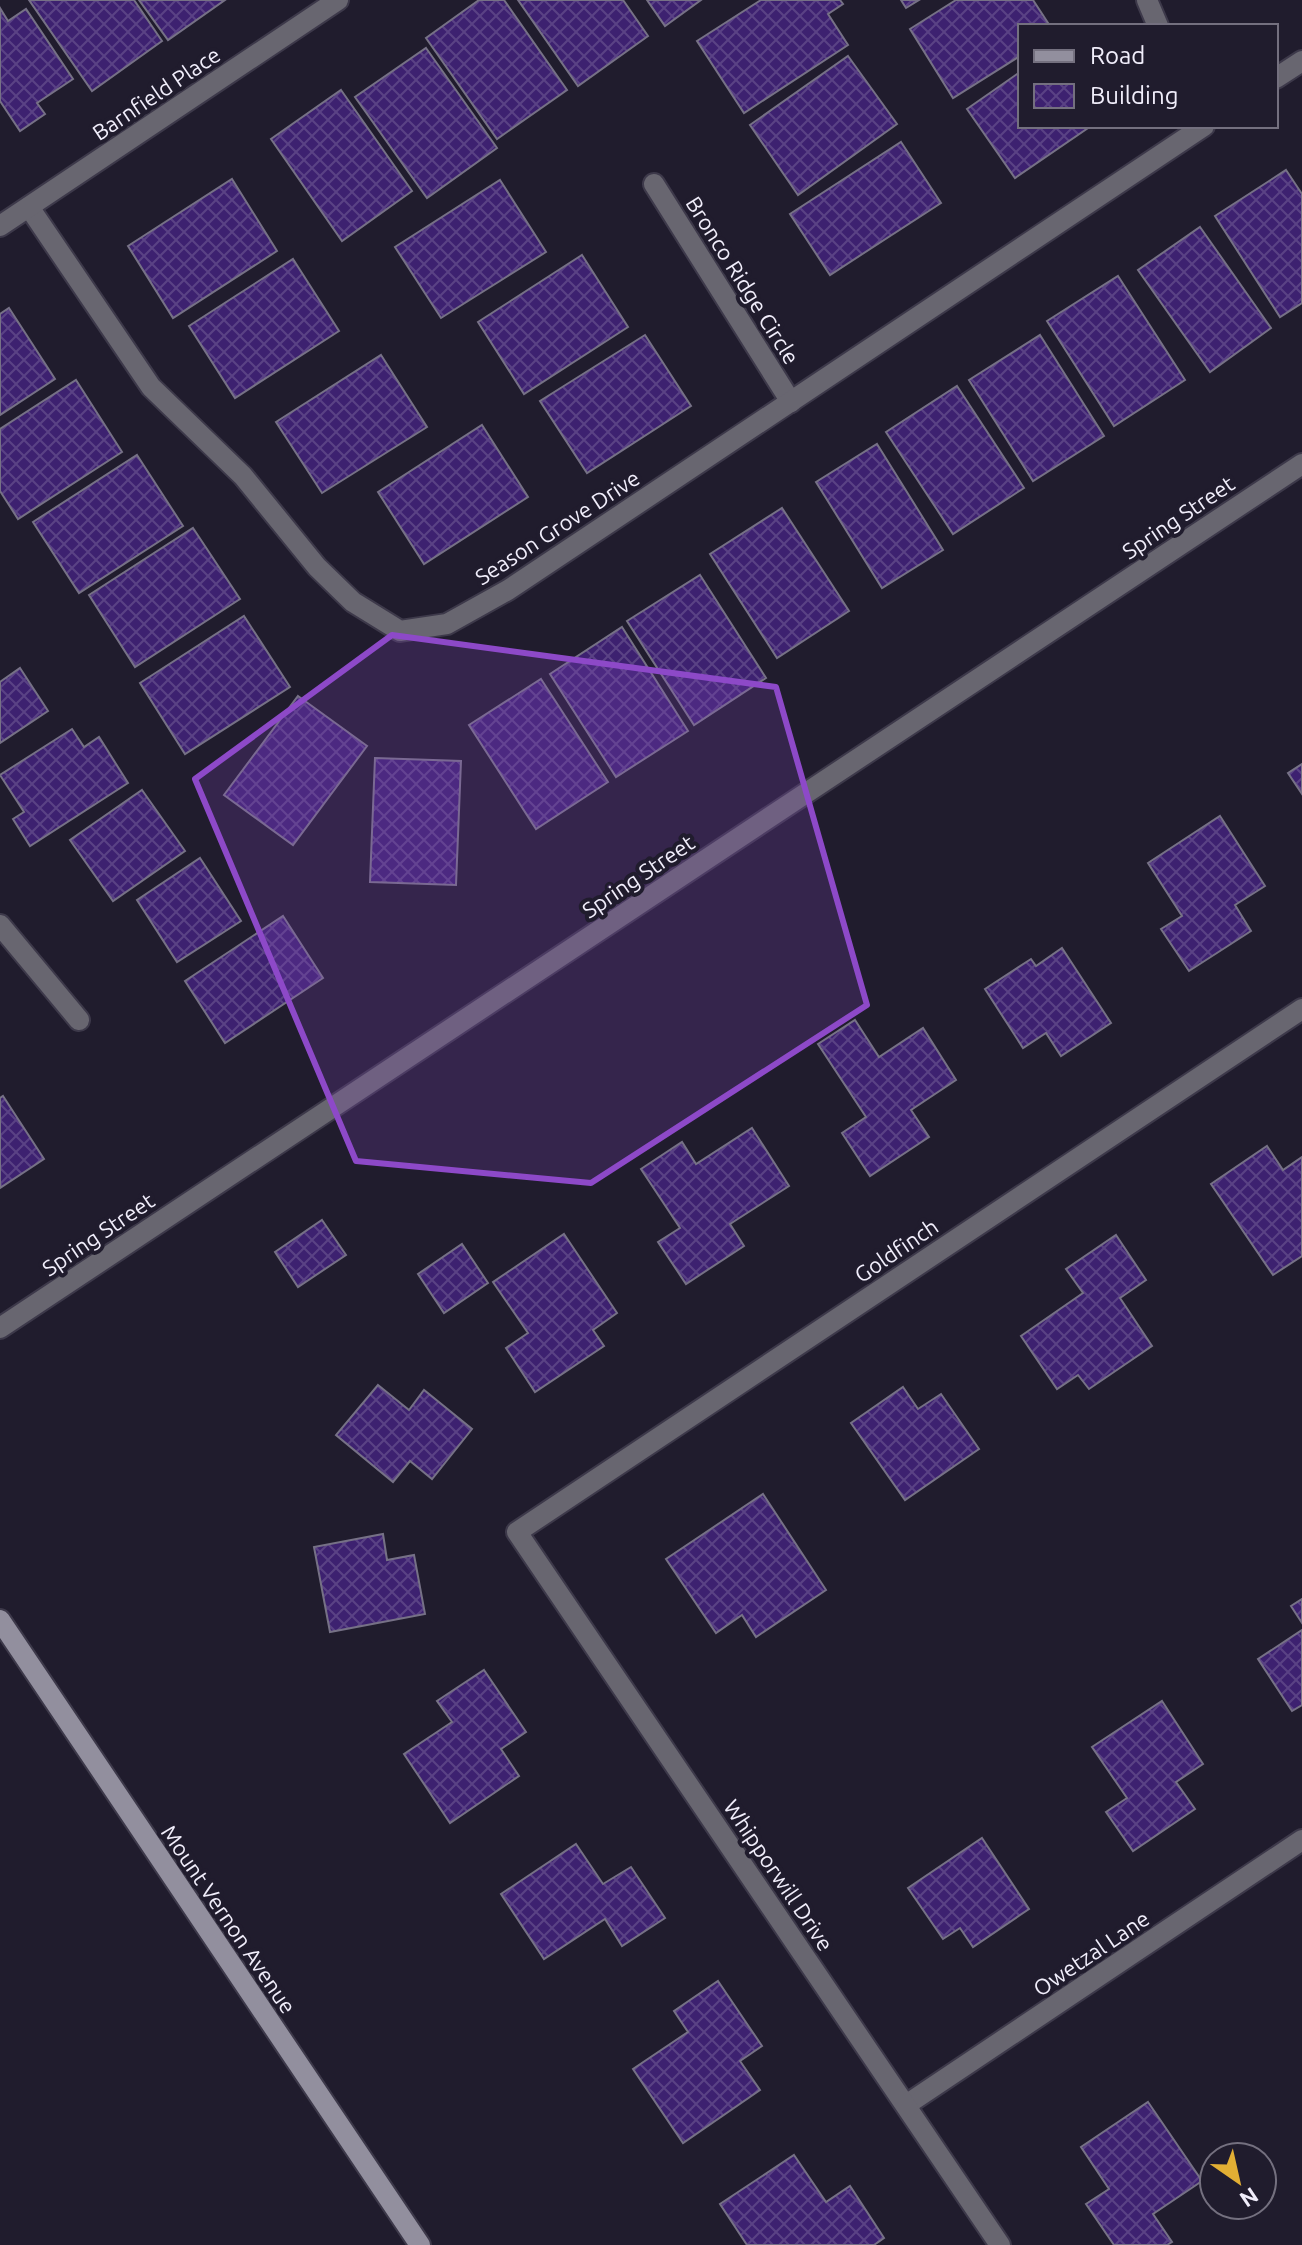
<svg xmlns="http://www.w3.org/2000/svg" width="1302" height="2245" font-family="Ubuntu,sans-serif">
  <defs>
    <pattern id="building-cross-hatch" width="8" height="8" patternUnits="userSpaceOnUse" patternTransform="scale(2)"><rect width="8" height="8" fill="#3d2170"/><path d="M0 0l8 8M0 8l8-8" fill="none" stroke="#5a4285"/></pattern>
  </defs>
  <rect width="100%" height="100%" fill="#201c2d"/>
  <g fill="url(#building-cross-hatch)" stroke="#767186" stroke-width="2">
    <path d="M 29,0 L 134,0 L 162,41 L 92,91 Z"/>
    <path d="M 139,0 L 225,0 L 168,40 Z"/>
    <path d="M 479,0 L 504,0 L 567,90 L 497,139 L 426,38 Z"/>
    <path d="M 518,0 L 623,0 L 648,36 L 578,86 Z"/>
    <path d="M 647,0 L 701,0 L 665,26 Z"/>
    <path d="M 761,0 L 840,0 L 843,4 L 828,14 L 848,45 L 744,113 L 697,41 Z"/>
    <path d="M 901,0 L 919,0 L 906,8 Z"/>
    <path d="M 956,0 L 1033,0 L 1050,26 L 1020,26 L 1020,56 L 953,98 L 910,29 Z"/>
    <path d="M 0,8 L 8,21 L 26,9 L 73,79 L 37,103 L 45,114 L 20,131 L 0,101 Z"/>
    <path d="M 426,48 L 497,148 L 427,198 L 355,97 Z"/>
    <path d="M 848,56 L 897,124 L 798,195 L 750,125 Z"/>
    <path d="M 1020,72 L 1020,126 L 1091,126 L 1015,178 L 967,109 Z"/>
    <path d="M 341,90 L 412,191 L 342,241 L 271,139 Z"/>
    <path d="M 901,142 L 941,203 L 830,275 L 790,214 Z"/>
    <path d="M 1286,170 L 1302,194 L 1302,303 L 1280,317 L 1215,216 Z"/>
    <path d="M 232,179 L 277,251 L 173,318 L 128,246 Z"/>
    <path d="M 500,180 L 546,252 L 441,318 L 395,247 Z"/>
    <path d="M 1200,227 L 1271,328 L 1210,372 L 1138,270 Z"/>
    <path d="M 582,255 L 628,327 L 524,394 L 478,322 Z"/>
    <path d="M 293,259 L 339,331 L 235,398 L 189,326 Z"/>
    <path d="M 1118,276 L 1185,380 L 1114,426 L 1047,321 Z"/>
    <path d="M 9,308 L 55,379 L 0,415 L 0,314 Z"/>
    <path d="M 645,335 L 691,406 L 587,473 L 540,401 Z"/>
    <path d="M 1040,335 L 1104,436 L 1033,481 L 969,380 Z"/>
    <path d="M 381,355 L 427,427 L 322,493 L 276,422 Z"/>
    <path d="M 76,380 L 122,452 L 18,519 L 0,491 L 0,429 Z"/>
    <path d="M 957,386 L 1024,488 L 953,534 L 886,432 Z"/>
    <path d="M 482,425 L 528,497 L 424,564 L 378,492 Z"/>
    <path d="M 877,444 L 943,550 L 882,588 L 816,482 Z"/>
    <path d="M 137,455 L 183,526 L 79,593 L 33,522 Z"/>
    <path d="M 782,508 L 849,611 L 777,658 L 710,554 Z"/>
    <path d="M 193,528 L 240,599 L 135,667 L 89,595 Z"/>
    <path d="M 700,575 L 766,678 L 694,725 L 627,621 Z"/>
    <path d="M 244,616 L 290,687 L 185,754 L 140,683 Z"/>
    <path d="M 622,627 L 688,731 L 616,777 L 550,674 Z"/>
    <path d="M 20,668 L 48,711 L 0,743 L 0,682 Z"/>
    <path d="M 541,679 L 608,782 L 536,829 L 469,725 Z"/>
    <path d="M 298,696 L 367,746 L 293,845 L 224,795 Z"/>
    <path d="M 72,729 L 84,747 L 99,737 L 128,783 L 30,846 L 13,819 L 24,812 L 0,775 Z"/>
    <path d="M 375,758 L 461,761 L 456,885 L 370,882 Z"/>
    <path d="M 1302,764 L 1302,794 L 1288,773 Z"/>
    <path d="M 142,790 L 185,851 L 113,901 L 70,840 Z"/>
    <path d="M 1220,816 L 1265,886 L 1235,905 L 1251,931 L 1189,971 L 1161,929 L 1182,916 L 1148,863 Z"/>
    <path d="M 200,858 L 241,921 L 177,962 L 137,900 Z"/>
    <path d="M 283,916 L 323,978 L 225,1043 L 185,981 Z"/>
    <path d="M 1062,948 L 1111,1023 L 1061,1056 L 1046,1033 L 1023,1048 L 985,989 L 1031,959 L 1036,966 Z"/>
    <path d="M 855,1020 L 879,1057 L 923,1028 L 956,1080 L 911,1110 L 929,1137 L 870,1176 L 842,1133 L 866,1117 L 818,1044 Z"/>
    <path d="M 3,1096 L 44,1159 L 0,1188 L 0,1098 Z"/>
    <path d="M 752,1128 L 789,1186 L 730,1224 L 744,1246 L 686,1284 L 658,1242 L 680,1228 L 641,1169 L 682,1142 L 696,1164 Z"/>
    <path d="M 1267,1146 L 1283,1170 L 1302,1157 L 1302,1256 L 1273,1275 L 1211,1184 Z"/>
    <path d="M 322,1220 L 346,1255 L 298,1287 L 275,1252 Z"/>
    <path d="M 564,1234 L 617,1313 L 593,1330 L 604,1346 L 535,1392 L 506,1348 L 528,1333 L 493,1282 Z"/>
    <path d="M 1116,1235 L 1146,1280 L 1120,1298 L 1152,1346 L 1089,1389 L 1078,1375 L 1057,1389 L 1021,1336 L 1083,1293 L 1066,1269 Z"/>
    <path d="M 462,1244 L 488,1283 L 444,1313 L 418,1274 Z"/>
    <path d="M 378,1385 L 409,1410 L 424,1390 L 472,1429 L 432,1479 L 410,1461 L 393,1482 L 336,1435 Z"/>
    <path d="M 903,1387 L 918,1409 L 941,1394 L 979,1449 L 905,1500 L 851,1423 Z"/>
    <path d="M 763,1494 L 826,1590 L 756,1637 L 742,1615 L 716,1633 L 666,1559 Z"/>
    <path d="M 383,1534 L 387,1560 L 414,1555 L 425,1614 L 330,1632 L 314,1547 Z"/>
    <path d="M 1302,1599 L 1302,1623 L 1291,1606 Z"/>
    <path d="M 1302,1630 L 1302,1705 L 1292,1711 L 1258,1659 Z"/>
    <path d="M 484,1670 L 526,1732 L 501,1749 L 519,1776 L 450,1823 L 404,1754 L 452,1722 L 437,1701 Z"/>
    <path d="M 1162,1701 L 1203,1764 L 1176,1782 L 1195,1809 L 1133,1851 L 1106,1812 L 1127,1798 L 1092,1747 Z"/>
    <path d="M 982,1838 L 1029,1909 L 973,1947 L 960,1928 L 943,1939 L 908,1888 Z"/>
    <path d="M 576,1844 L 603,1884 L 631,1867 L 665,1918 L 622,1946 L 605,1919 L 544,1959 L 501,1894 Z"/>
    <path d="M 718,1981 L 762,2046 L 740,2061 L 760,2090 L 683,2143 L 633,2069 L 688,2032 L 674,2011 Z"/>
    <path d="M 1148,2102 L 1202,2181 L 1153,2214 L 1172,2242 L 1167,2245 L 1114,2245 L 1086,2204 L 1109,2189 L 1081,2147 Z"/>
    <path d="M 794,2155 L 826,2202 L 850,2186 L 884,2238 L 874,2245 L 747,2245 L 720,2204 Z"/>
  </g>
  <g fill="none" stroke-linecap="round" stroke-linejoin="round">
    <defs>
      <g id="minor">
        <path d="M 1147,0 L 1158,26"/>
        <path d="M 1276,78 L 1302,61"/>
        <path d="M 654,184 L 791,402"/>
        <path d="M 29,207 L 151,387 L 243,476 L 317,567 L 353,602 L 400,631 L 447,624 L 508,590 L 1204,126"/>
        <path d="M 0,226 L 338,0"/>
        <path d="M 0,925 L 79,1020"/>
        <path d="M 906,2105 L 1302,1840"/>
        <path d="M 1000,2245 L 517,1532 L 1302,1009"/>
      </g>
      <path id="tertiary" d="M 0,1328 L 1302,464"/>
      <path id="secondary" d="M 0,1620 L 420,2245"/>
    </defs>
    <use href="#minor" stroke="#3d394a" stroke-width="24"/>
    <use href="#tertiary" stroke="#3d394a" stroke-width="24"/>
    <use href="#secondary" stroke="#3d394a" stroke-width="24"/>
    <use href="#minor" stroke="#686670" stroke-width="20"/>
    <use href="#tertiary" stroke="#686670" stroke-width="20"/>
    <use href="#secondary" stroke="#928f9e" stroke-width="20"/>
  </g>
  <path fill="#8d49c8" fill-opacity="0.2" stroke="#8d49c8" stroke-width="6" stroke-linejoin="round" d="M 392,635 L 776,687 L 867,1005 L 591,1183 L 356,1161 L 195,779 Z"/>
  <g text-anchor="middle" dominant-baseline="central" stroke-width="8" stroke-linejoin="round" paint-order="stroke">
    <g font-size="22" fill="#f1eefb" stroke="#201c2d">
      <text transform="translate(156 93) rotate(-34)">Barnfield Place</text>
      <text transform="translate(743 280) rotate(58)">Bronco Ridge Circle</text>
      <text transform="translate(1178 517) rotate(-34)">Spring Street</text>
      <text transform="translate(557 527) rotate(-33)">Season Grove Drive</text>
      <text transform="translate(638 876) rotate(-34)">Spring Street</text>
      <text transform="translate(98 1234) rotate(-34)">Spring Street</text>
      <text transform="translate(896 1250) rotate(-34)">Goldfinch</text>
      <text transform="translate(779 1875) rotate(56)">Whipporwill Drive</text>
      <text transform="translate(229 1919) rotate(56)">Mount Vernon Avenue</text>
      <text transform="translate(1091 1953) rotate(-34)">Owetzal Lane</text>
    </g>
  </g>
  <rect x="1018" y="24" width="260" height="104" fill="#201c2d" stroke="#74707f" stroke-width="2"/>
  <rect x="1034" y="50" width="40" height="12" fill="#928f9e" stroke="#74707f" stroke-width="2"/>
  <text x="1090" y="64" font-size="24" fill="#f1eefb">Road</text>
  <rect x="1034" y="84" width="40" height="24" fill="url(#building-cross-hatch)" stroke="#74707f" stroke-width="2"/>
  <text x="1090" y="104" font-size="24" fill="#f1eefb">Building</text>
  <g transform="translate(1238 2181) rotate(146)"><circle r="38" fill="#201c2d" stroke="#74707f" stroke-width="2"/>
  <path d="M0-6L14 30L0 20L-14 30Z" fill="#e2af34"/>
  <text y="-12" font-size="22" font-weight="bold" text-anchor="middle" fill="#f1eefb">N</text>
  </g>
</svg>
